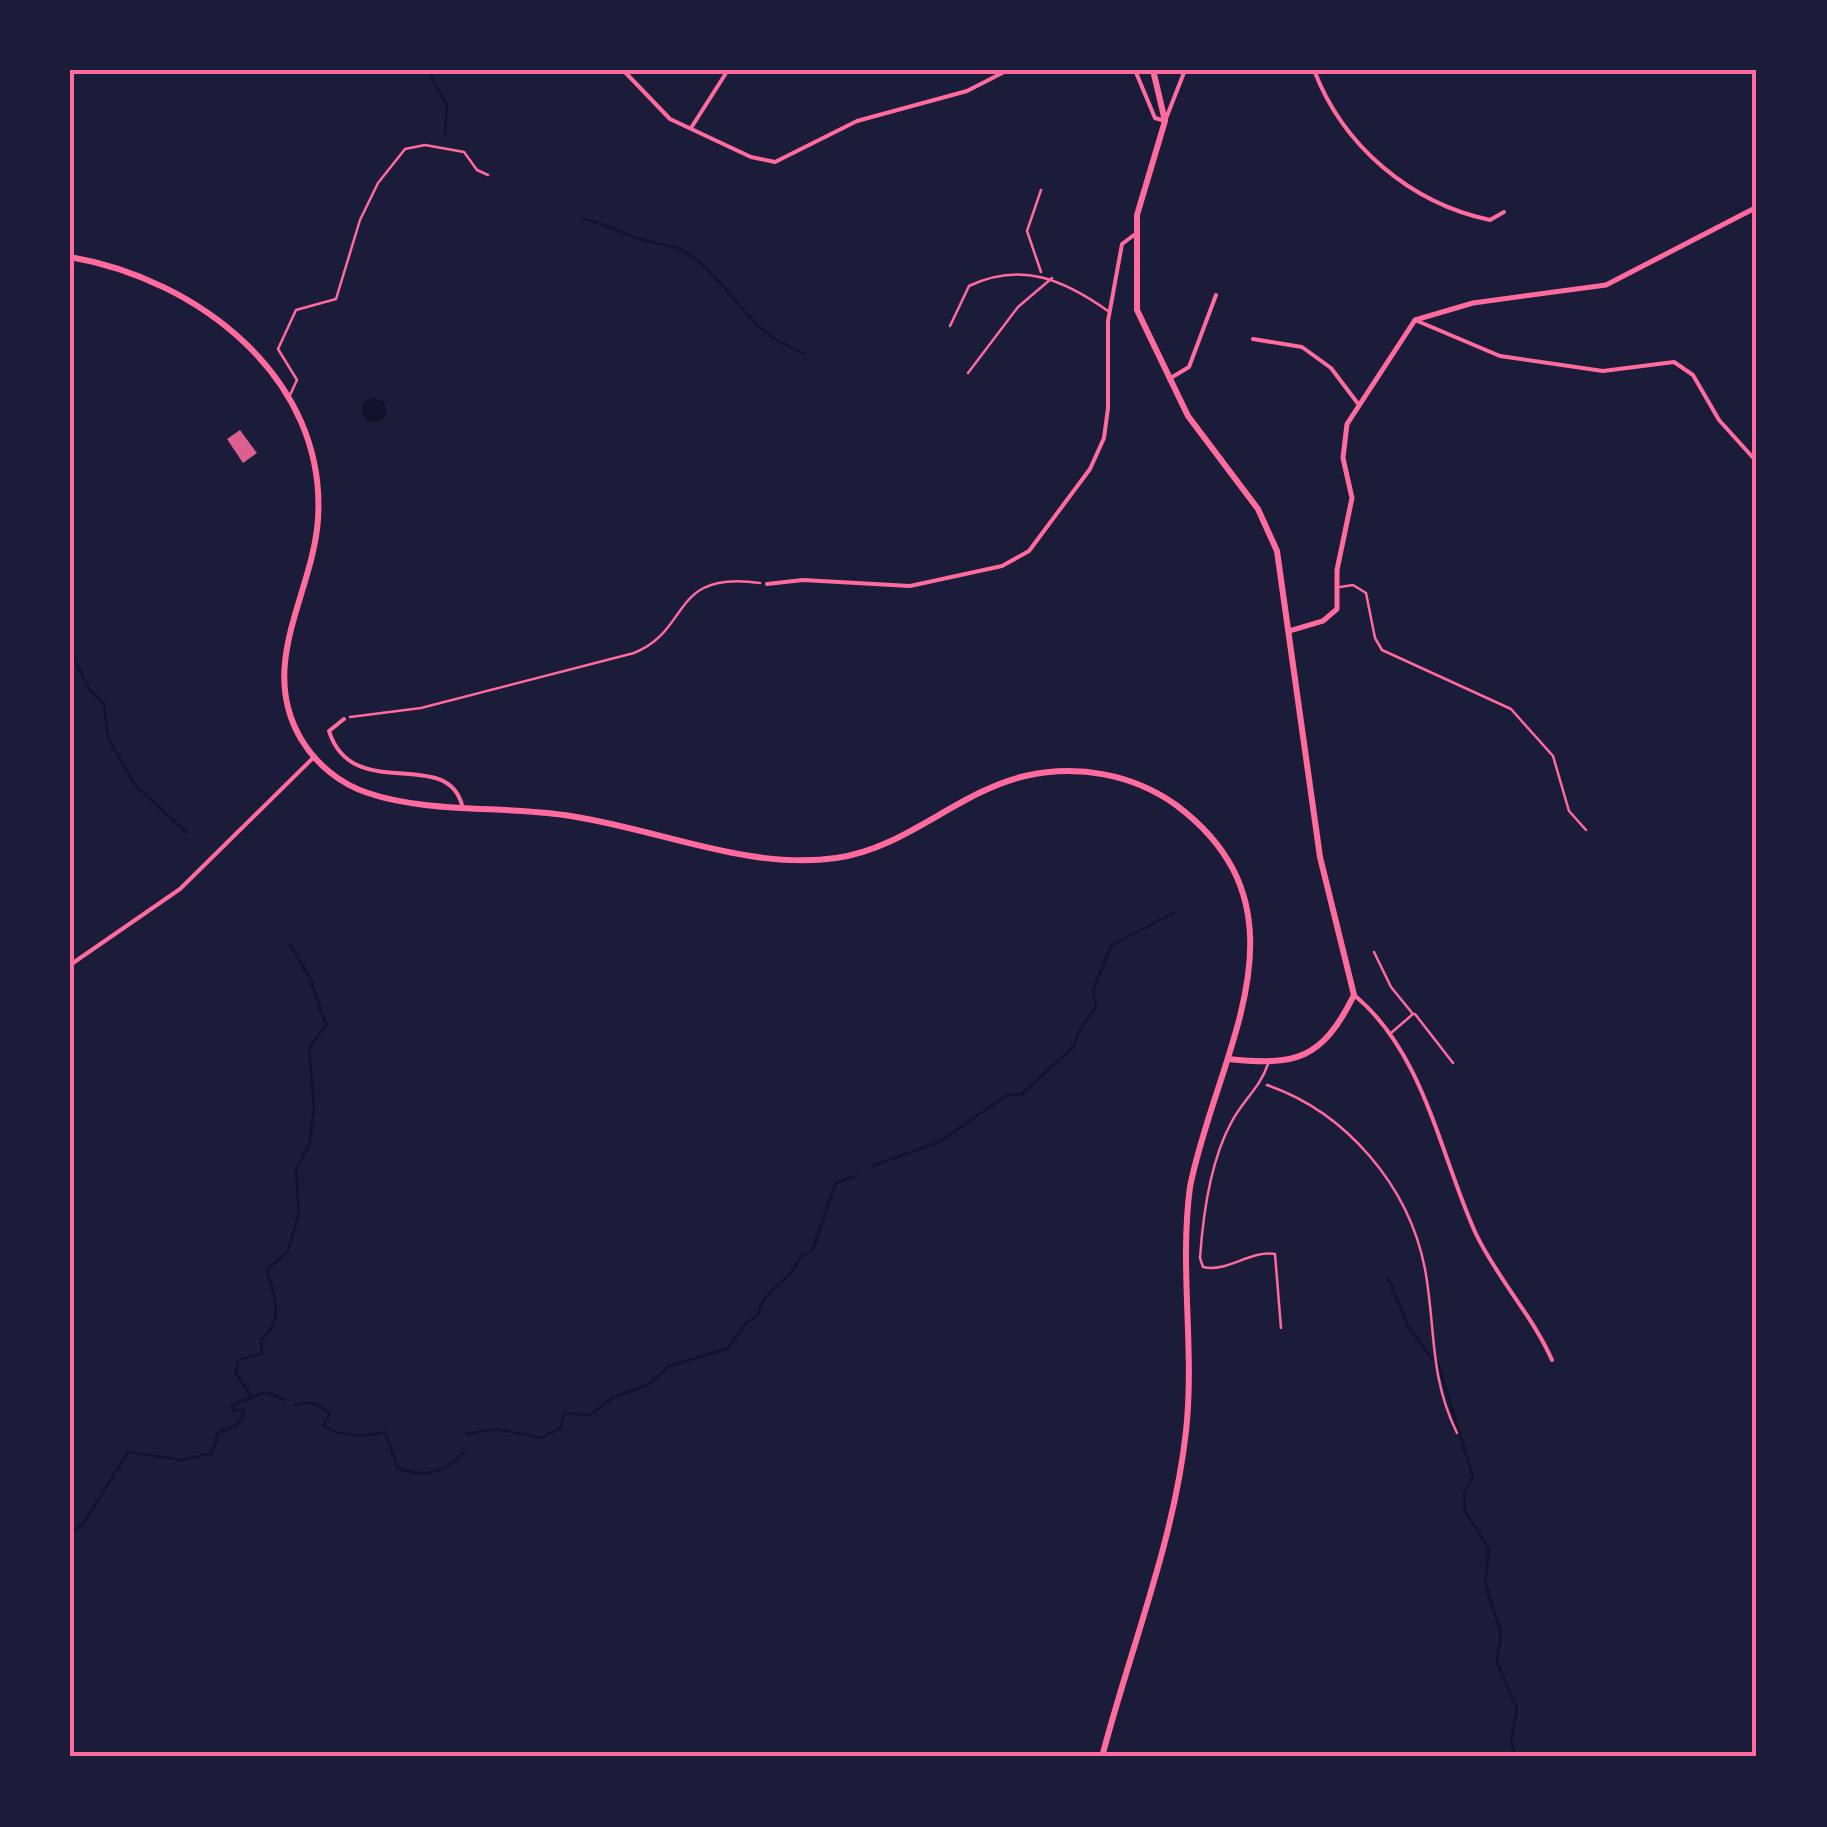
<svg xmlns="http://www.w3.org/2000/svg" width="1827" height="1827" font-family="'DejaVu Sans',sans-serif">
  <rect width="100%" height="100%" fill="#1b1b3a"/>
  <circle fill="#12122b" cx="374" cy="410" r="12"/>
  <g fill="none" stroke-linecap="round" stroke-linejoin="round">
    <g stroke="#12122b" stroke-width="2.5">
      <path d="M 427,70 L 447,105 L 445,135"/>
      <path d="M 582,218 C 603,224 621,233 641,239 C 659,245 677,244 693,257 C 734,288 749,335 804,353"/>
      <path d="M 70,651 L 90,690 L 104,704 L 108,738 L 135,785 L 186,832"/>
      <path d="M 873,1166 L 941,1141 L 1007,1095 L 1022,1094 L 1074,1046 L 1078,1033 L 1096,1007 L 1093,990 L 1111,946 L 1175,912"/>
      <path d="M 1388,1278 L 1407,1324 L 1432,1359"/>
      <path d="M 1438,1363 L 1473,1477 L 1464,1493 L 1465,1511 L 1489,1549 L 1485,1583 L 1501,1633 L 1497,1662 L 1517,1709 L 1511,1739 L 1515,1757"/>
      <path d="M 251,1396 L 236,1373 L 238,1360 L 262,1354 L 261,1340 C 286,1320 274,1297 267,1270 L 288,1251 L 299,1212 L 296,1169 L 309,1146 L 314,1107 L 309,1048 L 326,1025 L 310,978 L 290,944"/>
      <path d="M 294,1405 C 310,1400 317,1403 330,1414 L 323,1425 C 339,1437 366,1437 385,1432 L 398,1468 C 424,1479 446,1472 465,1451"/>
      <path d="M 466,1434 L 497,1429 L 541,1438 L 560,1428 L 565,1413 L 590,1415 L 614,1397 L 648,1385 L 668,1367 L 728,1348 L 745,1324 L 758,1315 C 763,1287 792,1282 800,1257 L 812,1251 L 836,1183 L 857,1175"/>
      <path d="M 70,1534 L 83,1524 L 128,1452 L 182,1460 L 212,1453 L 218,1433 L 235,1426 L 244,1416 L 243,1410 L 234,1411 L 232,1405 L 266,1392 L 284,1400"/>
    </g>
  </g>
  <path fill="#dd5f8e" d="M 240,430 L 257,453 L 243,463 L 227,439 Z"/>
  <g fill="none" stroke-linecap="round" stroke-linejoin="round">
    <g stroke="#ff6b9d" stroke-width="2.5">
      <path d="M 350,717 L 421,708 L 634,653 C 692,630 669,570 760,583"/>
      <path d="M 1267,1085 C 1346,1112 1409,1186 1425,1269 C 1436,1329 1429,1376 1457,1433"/>
    </g>
    <g stroke="#ff6b9d" stroke-width="2.5">
      <path d="M 1041,190 L 1027,231 L 1041,272"/>
      <path d="M 950,326 L 969,286 C 1022,261 1064,280 1108,311"/>
      <path d="M 968,373 L 1018,307 L 1052,278"/>
      <path d="M 290,395 L 297,380 L 278,349 L 296,310 L 336,299 L 360,220 L 378,183 L 405,149 L 425,145 L 464,152 L 477,170 L 488,175"/>
      <path d="M 1340,587 L 1353,585 L 1366,593 L 1375,638 L 1382,650 L 1511,709 L 1553,756 L 1569,811 L 1586,830"/>
      <path d="M 1374,952 L 1391,987 L 1413,1014 L 1391,1033"/>
      <path d="M 1415,1014 L 1453,1063"/>
      <path d="M 1268,1064 C 1260,1088 1242,1101 1231,1123 C 1210,1162 1203,1214 1200,1258 L 1203,1267 C 1227,1273 1250,1250 1275,1254 L 1281,1328"/>
    </g>
    <g stroke="#ff6b9d" stroke-width="4">
      <path d="M 623,70 L 670,119 L 751,157 L 775,162 L 857,121 L 967,91 L 1008,70"/>
      <path d="M 1135,70 L 1155,118 L 1165,121 L 1185,70"/>
      <path d="M 1314,70 C 1343,146 1410,203 1490,220 L 1504,212"/>
      <path d="M 691,128 L 728,70"/>
      <path d="M 1415,320 L 1500,356 L 1603,371 L 1674,362 L 1693,375 L 1719,420 L 1757,462"/>
      <path d="M 1253,339 L 1302,347 L 1331,368 L 1359,405"/>
      <path d="M 1169,379 L 1189,367 L 1216,295"/>
      <path d="M 767,584 L 803,580 L 910,586 L 1002,566 L 1029,551 L 1090,469 L 1104,438 L 1108,408 L 1108,321 L 1122,244 L 1134,235"/>
      <path d="M 344,719 L 329,731 C 352,804 446,746 462,805"/>
      <path d="M 70,965 L 180,889 L 314,757"/>
      <path d="M 1354,995 C 1424,1052 1440,1155 1476,1234 C 1497,1278 1532,1315 1552,1360"/>
    </g>
    <path stroke="#ff6b9d" stroke-width="5" d="M 1289,631 L 1323,621 L 1337,609 L 1337,570 L 1352,498 L 1343,458 L 1347,424 L 1415,320 L 1473,303 L 1606,285 L 1757,207"/>
    <g stroke="#ff6b9d" stroke-width="6">
      <path d="M 1153,70 L 1165,121 L 1137,215 L 1137,310 L 1188,416 L 1258,509 L 1277,551 L 1320,857 L 1354,995 C 1322,1060 1296,1066 1228,1059"/>
      <path d="M 70,257 C 198,279 327,378 318,519 C 313,594 257,664 301,739 C 316,764 340,784 368,793 C 426,813 503,806 564,815 C 653,827 747,871 836,858 C 907,848 957,792 1025,776 C 1077,764 1133,774 1176,805 C 1319,912 1216,1054 1190,1187 C 1179,1268 1195,1350 1186,1431 C 1174,1542 1130,1649 1102,1757"/>
    </g>
  </g>
  <rect width="1827" height="1827" fill="none" stroke="#1b1b3a" stroke-width="145"/>
  <rect x="72" y="72" width="1682" height="1682" fill="none" stroke="#ff6b9d" stroke-width="4"/>
</svg>
